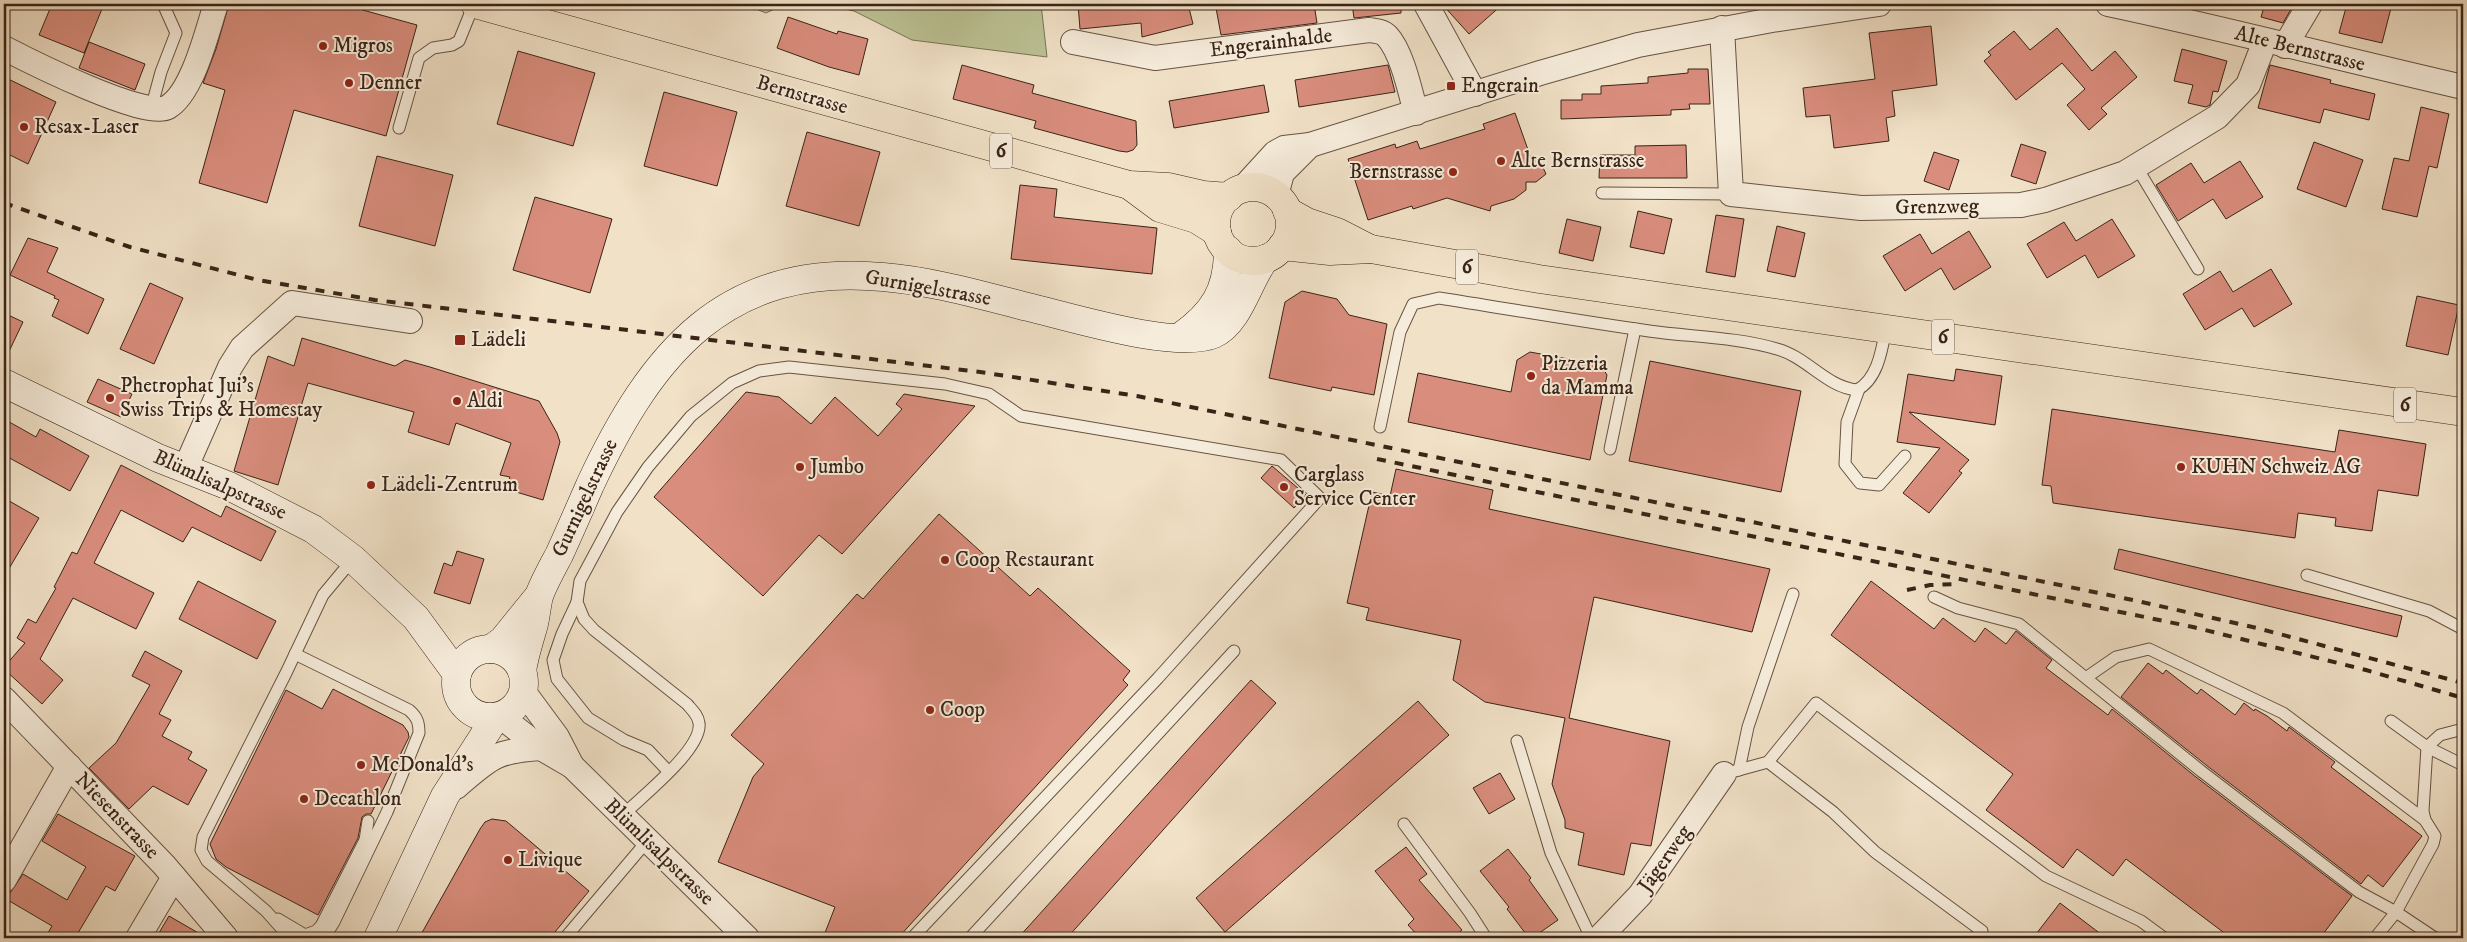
<svg xmlns="http://www.w3.org/2000/svg" width="2467" height="942" font-family="'IM FELL DW Pica',serif">
  <rect width="100%" height="100%" fill="#f1e1c7"/>
  <filter id="stains"><feTurbulence type="fractalNoise" baseFrequency=".004" numOctaves="4"/><feColorMatrix values="0 0 0 0 .2 0 0 0 0 .09 0 0 0 0 .02 0 0 0 .5 -.17"/></filter>
  <radialGradient id="worn" r=".72"><stop offset=".6" stop-color="#630" stop-opacity="0"/><stop offset="1" stop-color="#630" stop-opacity=".3"/></radialGradient>
  <g fill="#bbc294" stroke="#7a7356">
    <path d="M 743,4 L 785,4 L 766,13 Z"/>
    <path d="M 821,4 L 1041,4 L 1047,57 L 912,40 L 854,11 Z"/>
  </g>
  <g fill="#d98d7d" stroke="#392417">
    <path d="M 52,4 L 104,4 L 84,53 L 39,35 Z"/>
    <path d="M 229,4 L 341,4 L 417,25 L 386,136 L 294,110 L 267,203 L 199,183 L 225,90 L 203,83 L 216,49 Z"/>
    <path d="M 1078,4 L 1188,4 L 1193,24 L 1142,37 L 1141,23 L 1080,29 Z"/>
    <path d="M 1239,4 L 1314,4 L 1317,23 L 1221,35 L 1216,8 Z"/>
    <path d="M 1352,4 L 1401,4 L 1401,13 L 1354,18 Z"/>
    <path d="M 1442,4 L 1503,4 L 1469,34 Z"/>
    <path d="M 2265,4 L 2294,4 L 2283,23 L 2261,17 Z"/>
    <path d="M 2347,4 L 2373,4 L 2391,8 L 2382,43 L 2339,33 Z"/>
    <path d="M 788,17 L 837,34 L 838,31 L 868,39 L 859,75 L 829,67 L 777,48 Z"/>
    <path d="M 1931,26 L 1937,85 L 1892,91 L 1895,116 L 1886,118 L 1889,141 L 1834,148 L 1830,115 L 1806,117 L 1803,88 L 1875,79 L 1869,33 Z"/>
    <path d="M 2057,28 L 2092,71 L 2115,51 L 2137,77 L 2101,108 L 2107,114 L 2089,130 L 2067,105 L 2085,89 L 2062,63 L 2016,100 L 1984,61 L 1991,55 L 1988,52 L 2014,31 L 2030,50 Z"/>
    <path d="M 89,42 L 145,64 L 135,90 L 79,68 Z"/>
    <path d="M 2182,49 L 2227,61 L 2218,92 L 2213,91 L 2210,105 L 2206,107 L 2188,103 L 2193,85 L 2174,81 Z"/>
    <path d="M 518,51 L 595,73 L 573,146 L 497,124 Z"/>
    <path d="M 962,65 L 1034,85 L 1032,93 L 1136,121 L 1137,145 L 1133,150 L 1127,152 L 1119,151 L 1034,128 L 1036,121 L 953,99 Z"/>
    <path d="M 1388,65 L 1395,92 L 1299,107 L 1295,80 Z"/>
    <path d="M 2270,65 L 2331,80 L 2330,83 L 2375,94 L 2369,120 L 2324,109 L 2320,123 L 2258,108 Z"/>
    <path d="M 1688,69 L 1708,69 L 1710,104 L 1689,104 L 1690,109 L 1671,110 L 1671,115 L 1561,119 L 1561,100 L 1582,100 L 1582,94 L 1601,94 L 1601,86 L 1648,83 L 1648,77 L 1688,73 Z"/>
    <path d="M 4,77 L 56,102 L 28,164 L 4,152 Z"/>
    <path d="M 1264,85 L 1269,112 L 1174,128 L 1169,101 Z"/>
    <path d="M 664,92 L 737,112 L 717,186 L 644,166 Z"/>
    <path d="M 2421,107 L 2449,114 L 2437,168 L 2429,166 L 2417,217 L 2382,209 L 2394,158 L 2409,161 Z"/>
    <path d="M 1515,113 L 1532,161 L 1539,159 L 1546,174 L 1536,182 L 1526,182 L 1526,190 L 1514,199 L 1491,206 L 1490,211 L 1447,198 L 1413,209 L 1412,206 L 1368,220 L 1348,159 L 1395,144 L 1396,148 L 1417,141 L 1420,149 L 1485,129 L 1483,124 Z"/>
    <path d="M 807,132 L 880,152 L 859,226 L 786,206 Z"/>
    <path d="M 2314,142 L 2363,160 L 2346,207 L 2297,189 Z"/>
    <path d="M 2021,144 L 2046,152 L 2036,184 L 2011,176 Z"/>
    <path d="M 1686,145 L 1687,178 L 1599,178 L 1600,155 L 1635,155 L 1635,146 Z"/>
    <path d="M 1934,152 L 1959,160 L 1949,190 L 1924,181 Z"/>
    <path d="M 377,156 L 453,175 L 435,246 L 359,226 Z"/>
    <path d="M 2240,161 L 2263,197 L 2226,219 L 2213,199 L 2178,221 L 2156,185 L 2191,163 L 2204,183 Z"/>
    <path d="M 1020,185 L 1057,189 L 1054,217 L 1157,228 L 1152,274 L 1011,259 Z"/>
    <path d="M 535,197 L 612,219 L 590,293 L 513,270 Z"/>
    <path d="M 1638,211 L 1672,219 L 1664,254 L 1630,247 Z"/>
    <path d="M 1716,215 L 1744,219 L 1735,277 L 1706,272 Z"/>
    <path d="M 1567,219 L 1601,227 L 1593,261 L 1559,253 Z"/>
    <path d="M 2112,219 L 2135,256 L 2098,278 L 2085,255 L 2047,278 L 2027,244 L 2064,222 L 2076,241 Z"/>
    <path d="M 1777,226 L 1805,233 L 1795,277 L 1767,271 Z"/>
    <path d="M 1969,231 L 1991,267 L 1954,290 L 1941,268 L 1905,291 L 1883,256 L 1920,234 L 1932,254 Z"/>
    <path d="M 28,238 L 58,248 L 47,272 L 104,299 L 88,334 L 52,316 L 59,300 L 54,298 L 55,296 L 10,275 Z"/>
    <path d="M 2271,269 L 2292,304 L 2254,327 L 2242,308 L 2205,330 L 2183,294 L 2220,271 L 2233,292 Z"/>
    <path d="M 150,283 L 183,298 L 154,364 L 120,349 Z"/>
    <path d="M 1302,291 L 1337,299 L 1349,315 L 1387,324 L 1374,395 L 1332,387 L 1331,391 L 1269,378 L 1285,302 Z"/>
    <path d="M 2417,296 L 2459,305 L 2448,355 L 2406,346 Z"/>
    <path d="M 4,313 L 23,322 L 4,362 Z"/>
    <path d="M 302,338 L 395,366 L 405,360 L 430,367 L 539,401 L 557,433 L 560,442 L 543,500 L 506,489 L 510,477 L 500,475 L 511,443 L 456,423 L 449,445 L 408,432 L 414,412 L 308,383 L 278,485 L 234,471 L 268,356 L 294,366 Z"/>
    <path d="M 1530,352 L 1601,365 L 1607,375 L 1590,460 L 1408,422 L 1418,373 L 1511,392 L 1517,360 Z"/>
    <path d="M 1650,361 L 1801,391 L 1781,492 L 1629,461 Z"/>
    <path d="M 1956,369 L 2002,376 L 1995,425 L 1909,412 L 1969,460 L 1959,471 L 1962,473 L 1929,513 L 1903,493 L 1940,448 L 1897,442 L 1908,374 L 1954,381 Z"/>
    <path d="M 98,379 L 132,394 L 121,417 L 87,402 Z"/>
    <path d="M 746,392 L 779,397 L 811,424 L 835,397 L 878,436 L 902,409 L 896,404 L 904,394 L 975,406 L 842,554 L 819,535 L 763,596 L 654,497 Z"/>
    <path d="M 2052,409 L 2335,452 L 2339,430 L 2426,444 L 2418,496 L 2378,490 L 2372,531 L 2335,526 L 2336,518 L 2298,513 L 2295,538 L 2053,503 L 2051,486 L 2042,485 Z"/>
    <path d="M 4,419 L 36,437 L 40,429 L 89,456 L 70,491 L 4,455 Z"/>
    <path d="M 121,465 L 221,517 L 226,506 L 276,531 L 261,561 L 192,527 L 183,542 L 121,510 L 94,563 L 154,593 L 136,629 L 73,598 L 40,659 L 63,680 L 42,704 L 4,669 L 4,667 L 25,643 L 17,638 L 28,619 L 36,623 L 56,588 L 54,587 L 72,552 L 77,554 Z"/>
    <path d="M 1272,466 L 1306,495 L 1294,508 L 1261,478 Z"/>
    <path d="M 1396,469 L 1493,490 L 1489,509 L 1770,569 L 1752,632 L 1594,597 L 1569,718 L 1670,741 L 1651,846 L 1631,843 L 1624,875 L 1578,865 L 1584,833 L 1565,828 L 1565,820 L 1552,784 L 1565,718 L 1485,702 L 1453,680 L 1461,640 L 1366,620 L 1369,608 L 1347,603 L 1372,492 L 1390,496 Z"/>
    <path d="M 4,498 L 39,518 L 4,577 Z"/>
    <path d="M 939,514 L 1030,596 L 1038,588 L 1130,671 L 1123,680 L 1128,685 L 898,938 L 823,938 L 835,907 L 718,862 L 753,777 L 764,764 L 731,735 L 857,594 L 863,599 Z"/>
    <path d="M 2119,549 L 2402,616 L 2397,637 L 2114,569 Z"/>
    <path d="M 457,551 L 484,559 L 470,604 L 434,593 L 444,563 L 452,566 Z"/>
    <path d="M 198,581 L 276,621 L 257,659 L 179,619 Z"/>
    <path d="M 1871,581 L 1934,629 L 1943,618 L 1975,642 L 1985,628 L 2006,644 L 2016,631 L 2052,660 L 2046,668 L 2108,715 L 2112,709 L 2196,777 L 2352,896 L 2320,938 L 2231,938 L 2126,859 L 2113,876 L 2077,849 L 2063,868 L 1986,810 L 2013,774 L 1831,635 Z"/>
    <path d="M 145,651 L 182,671 L 159,714 L 171,720 L 162,736 L 192,752 L 188,759 L 207,770 L 188,805 L 153,786 L 129,809 L 89,768 L 116,743 L 150,685 L 132,676 Z"/>
    <path d="M 2148,663 L 2163,674 L 2166,670 L 2197,694 L 2201,689 L 2235,715 L 2244,703 L 2254,711 L 2255,709 L 2267,716 L 2287,731 L 2289,727 L 2335,762 L 2331,767 L 2422,836 L 2383,887 L 2368,875 L 2361,884 L 2206,765 L 2121,697 Z"/>
    <path d="M 1251,680 L 1276,703 L 1067,938 L 1018,938 Z"/>
    <path d="M 333,689 L 403,725 L 408,732 L 409,737 L 371,814 L 366,814 L 362,817 L 358,838 L 318,915 L 226,867 L 216,859 L 210,844 L 286,690 L 322,709 Z"/>
    <path d="M 1418,701 L 1449,735 L 1225,932 L 1196,898 Z"/>
    <path d="M 1500,773 L 1515,799 L 1489,814 L 1473,788 Z"/>
    <path d="M 58,814 L 135,856 L 115,891 L 106,886 L 75,938 L 45,938 L 52,926 L 6,899 L 23,874 L 67,900 L 86,867 L 42,841 Z"/>
    <path d="M 492,819 L 506,821 L 589,891 L 550,938 L 419,938 L 480,829 L 485,822 Z"/>
    <path d="M 1406,847 L 1427,874 L 1419,880 L 1462,930 L 1453,938 L 1420,938 L 1408,925 L 1414,919 L 1375,871 Z"/>
    <path d="M 1508,849 L 1531,878 L 1529,880 L 1558,920 L 1532,938 L 1529,938 L 1507,909 L 1509,907 L 1480,871 Z"/>
    <path d="M 2060,903 L 2106,938 L 2033,938 Z"/>
    <path d="M 169,916 L 207,938 L 156,938 Z"/>
  </g>
  <g fill="none" stroke-linecap="round" stroke-linejoin="round">
    <defs>
      <g id="lane">
        <path d="M 151,109 L 161,72 L 176,33 L 163,4"/>
        <path d="M 399,128 L 419,58 L 433,48 L 452,45 L 459,41 L 474,4"/>
        <path d="M 2136,166 L 2198,269"/>
        <path d="M 1602,193 L 1731,194"/>
        <path d="M 1859,389 L 1847,422 L 1845,464 L 1860,483 L 1879,485 L 1905,456"/>
        <path d="M 1380,427 L 1400,332 L 1413,304 L 1439,298 C 1509,309 1579,321 1649,331 C 1692,337 1736,337 1777,349 C 1807,357 1826,387 1857,390 C 1878,379 1882,349 1886,328"/>
        <path d="M 1610,449 L 1635,329"/>
        <path d="M 2307,575 L 2429,611 L 2463,629"/>
        <path d="M 1934,597 L 1958,608 L 2019,624 L 2201,771 L 2359,892 L 2396,912 L 2435,938"/>
        <path d="M 577,602 L 562,634 L 553,660 L 557,679 L 588,718 L 624,740 L 648,750 L 668,771"/>
        <path d="M 295,654 L 409,710 C 417,717 419,722 419,733 L 387,812 L 334,922 L 324,938"/>
        <path d="M 2087,677 L 2116,657 L 2149,649 L 2283,713 L 2425,820"/>
        <path d="M 2391,721 L 2427,747 L 2463,765"/>
        <path d="M 1517,741 L 1551,853 L 1591,938"/>
        <path d="M 1768,762 L 1833,812 L 1875,852 L 1982,931"/>
        <path d="M 1739,770 L 1748,727 L 1793,594"/>
        <path d="M 1724,774 L 1768,762 L 1816,703 L 2046,876 L 2141,921 L 2164,938"/>
        <path d="M 622,816 C 640,798 703,749 699,723 C 698,715 692,710 687,704 L 594,630 L 584,619 L 577,602 L 580,581 L 617,512 L 648,467 L 691,416 L 732,383 L 759,371 L 789,367 L 945,384 L 989,394 L 1021,416 L 1281,460 L 1320,498 L 1158,678 L 912,938"/>
        <path d="M 1404,824 L 1470,913 L 1486,938"/>
        <path d="M 278,919 L 305,935 L 316,931 L 321,926 L 365,840 L 368,821"/>
        <path d="M 290,938 L 266,911 L 207,861 L 201,850 L 203,837 L 286,673 L 323,595 L 353,559"/>
        <path d="M 565,938 L 648,840"/>
        <path d="M 970,938 L 1234,651"/>
        <path d="M 2375,938 L 2396,912 L 2433,844 L 2435,836 L 2425,820 L 2423,811 L 2427,747 L 2440,735 L 2463,729"/>
      </g>
      <g id="street">
        <path d="M 1426,4 L 1475,94"/>
        <path d="M 2108,4 C 2227,29 2345,60 2463,87"/>
        <path d="M 1722,28 L 1731,194 L 1861,208 L 2021,205 L 2045,200 L 2125,173 L 2217,117 L 2248,85 L 2265,41"/>
        <path d="M 1073,42 L 1155,58 L 1369,30 C 1376,31 1382,31 1387,36 C 1402,52 1410,91 1416,113"/>
        <path d="M 2285,46 L 2310,4"/>
        <path d="M 4,48 C 29,61 146,120 168,107 C 193,92 207,31 216,4"/>
        <path d="M 1243,188 L 1275,153 L 1284,148 L 1310,145 L 1540,73 L 1638,45 L 1772,20 L 1879,4"/>
        <path d="M 1276,196 L 1282,173 L 1310,145"/>
        <path d="M 185,469 L 230,367 L 242,348 L 292,303 L 410,321"/>
        <path d="M 523,691 L 557,737 L 572,766"/>
        <path d="M 4,699 L 164,865 L 226,938"/>
        <path d="M 500,716 L 541,748 L 572,766 L 747,938"/>
        <path d="M 456,787 C 490,758 494,751 541,748"/>
        <path d="M 4,880 L 69,766"/>
        <path d="M 138,938 L 174,877"/>
        <path d="M 1599,938 L 1640,895 L 1724,774"/>
      </g>
      <g id="secondary">
        <path d="M 1180,337 C 1213,314 1228,291 1228,250"/>
        <path d="M 4,383 L 158,458 L 229,486 L 313,529 L 353,559 L 416,618 L 457,674"/>
        <path d="M 491,649 L 503,640 L 537,598"/>
        <circle cx="490" cy="683" r="34"/>
        <path d="M 522,671 C 524,657 528,645 532,631 C 536,620 536,608 539,596 C 544,582 552,568 559,555 C 570,531 580,508 590,485 C 651,354 725,262 883,277 C 932,281 980,295 1028,307 C 1070,317 1176,350 1214,334 C 1239,323 1249,279 1265,259"/>
        <path d="M 378,938 L 445,796 L 496,717"/>
      </g>
      <g id="primary">
        <path d="M 475,4 L 1129,185 L 1168,187 L 1203,195 L 1229,197"/>
        <path d="M 1129,185 L 1160,208 L 1196,219 L 1217,232"/>
        <circle cx="1253" cy="224" r="37"/>
        <path d="M 1287,211 L 1307,222 L 1337,232 L 1370,249"/>
        <path d="M 1282,246 L 1330,251 L 1371,249 L 1539,279 L 2463,412"/>
      </g>
    </defs>
    <use href="#lane" stroke="#675343" stroke-width="13"/>
    <use href="#street" stroke="#675343" stroke-width="26"/>
    <use href="#secondary" stroke="#392417" stroke-width="29"/>
    <use href="#primary" stroke="#392417" stroke-width="29"/>
    <use href="#lane" stroke="#f6ecdb" stroke-width="11"/>
    <use href="#street" stroke="#f6ecdb" stroke-width="24"/>
    <use href="#secondary" stroke="#f6ecdb" stroke-width="28"/>
    <use href="#primary" stroke="#f1e1c7" stroke-width="28"/>
    <g stroke="#392417" stroke-width="4" stroke-dasharray="9 9" stroke-linecap="butt">
      <path d="M 4,203 L 130,247 L 258,280 L 375,300 L 980,372 L 1137,396 L 2133,600 L 2257,628 L 2463,683"/>
      <path d="M 1377,459 L 2193,627 L 2366,670 L 2463,698"/>
      <path d="M 1907,590 L 1930,585 L 1960,584"/>
    </g>
  </g>
  <g fill="#8f2418" stroke="#f6ecdb" stroke-width="2">
    <circle cx="323" cy="46" r="5"/>
    <circle cx="349" cy="83" r="5"/>
    <rect x="1446" y="81" width="10" height="10" rx="2.5"/>
    <circle cx="24" cy="127" r="5"/>
    <circle cx="1501" cy="161" r="5"/>
    <circle cx="1453" cy="172" r="5"/>
    <rect x="454" y="334" width="12" height="12" rx="2.5"/>
    <circle cx="1531" cy="376" r="5"/>
    <circle cx="110" cy="398" r="5"/>
    <circle cx="457" cy="401" r="5"/>
    <circle cx="800" cy="467" r="5"/>
    <circle cx="2181" cy="467" r="5"/>
    <circle cx="371" cy="485" r="5"/>
    <circle cx="1284" cy="487" r="5"/>
    <circle cx="945" cy="560" r="5"/>
    <circle cx="930" cy="710" r="5"/>
    <circle cx="361" cy="765" r="5"/>
    <circle cx="304" cy="799" r="5"/>
    <circle cx="508" cy="860" r="5"/>
  </g>
  <g text-anchor="middle" dominant-baseline="central" stroke-width="4" stroke-linejoin="round" paint-order="stroke">
    <g fill="#f6ecdb" stroke="#726052" stroke-width="1">
      <rect x="990" y="133.5" width="22" height="35" rx="4"/>
      <rect x="1456" y="249.5" width="22" height="35" rx="4"/>
      <rect x="1932" y="319.5" width="22" height="35" rx="4"/>
      <rect x="2394" y="387.5" width="22" height="35" rx="4"/>
    </g>
    <g font-size="20" font-weight="bold" fill="#392417">
      <text x="1001" y="151">6</text>
      <text x="1467" y="267">6</text>
      <text x="1943" y="337">6</text>
      <text x="2405" y="405">6</text>
    </g>
    <g font-size="21" fill="#392417" stroke="#f6ecdb">
      <text transform="translate(1271 43) rotate(-7)">Engerainhalde</text>
      <text transform="translate(2300 49) rotate(14)">Alte Bernstrasse</text>
      <text transform="translate(802 95) rotate(16)">Bernstrasse</text>
      <text transform="translate(1937 207) rotate(-1)">Grenzweg</text>
      <text transform="translate(928 288) rotate(10)">Gurnigelstrasse</text>
      <text transform="translate(220 485) rotate(24)">Blümlisalpstrasse</text>
      <text transform="translate(585 498) rotate(-65)">Gurnigelstrasse</text>
      <text transform="translate(117 816) rotate(46)">Niesenstrasse</text>
      <text transform="translate(659 852) rotate(44)">Blümlisalpstrasse</text>
      <text transform="translate(1665 859) rotate(-55)">Jägerweg</text>
    </g>
    <g font-size="21" fill="#392417" stroke="#f6ecdb" text-anchor="start">
      <text x="333" y="46">Migros</text>
      <text x="359" y="83">Denner</text>
      <text x="1461" y="86">Engerain</text>
      <text x="34" y="127">Resax-Laser</text>
      <text x="1511" y="161">Alte Bernstrasse</text>
      <text x="1443" y="172" text-anchor="end">Bernstrasse</text>
      <text x="471" y="340">Lädeli</text>
      <text x="1541" y="364">Pizzeria<tspan x="1541" dy="24">da Mamma</tspan></text>
      <text x="120" y="386">Phetrophat Jui's<tspan x="120" dy="24">Swiss Trips &amp; Homestay</tspan></text>
      <text x="467" y="401">Aldi</text>
      <text x="810" y="467">Jumbo</text>
      <text x="2191" y="467">KUHN Schweiz AG</text>
      <text x="1294" y="475">Carglass<tspan x="1294" dy="24">Service Center</tspan></text>
      <text x="381" y="485">Lädeli-Zentrum</text>
      <text x="955" y="560">Coop Restaurant</text>
      <text x="940" y="710">Coop</text>
      <text x="371" y="765">McDonald's</text>
      <text x="314" y="799">Decathlon</text>
      <text x="518" y="860">Livique</text>
    </g>
  </g>
  <rect width="2467" height="942" fill="none" stroke="#f1e1c7" stroke-width="20"/>
  <rect x="5" y="5" width="2457" height="932" fill="none" stroke="#392417" stroke-width="2.5"/>
  <rect x="10" y="10" width="2447" height="922" fill="none" stroke="#392417"/>
  <rect width="100%" height="100%" filter="url(#stains)"/>
  <rect width="100%" height="100%" fill="url(#worn)"/>
</svg>
